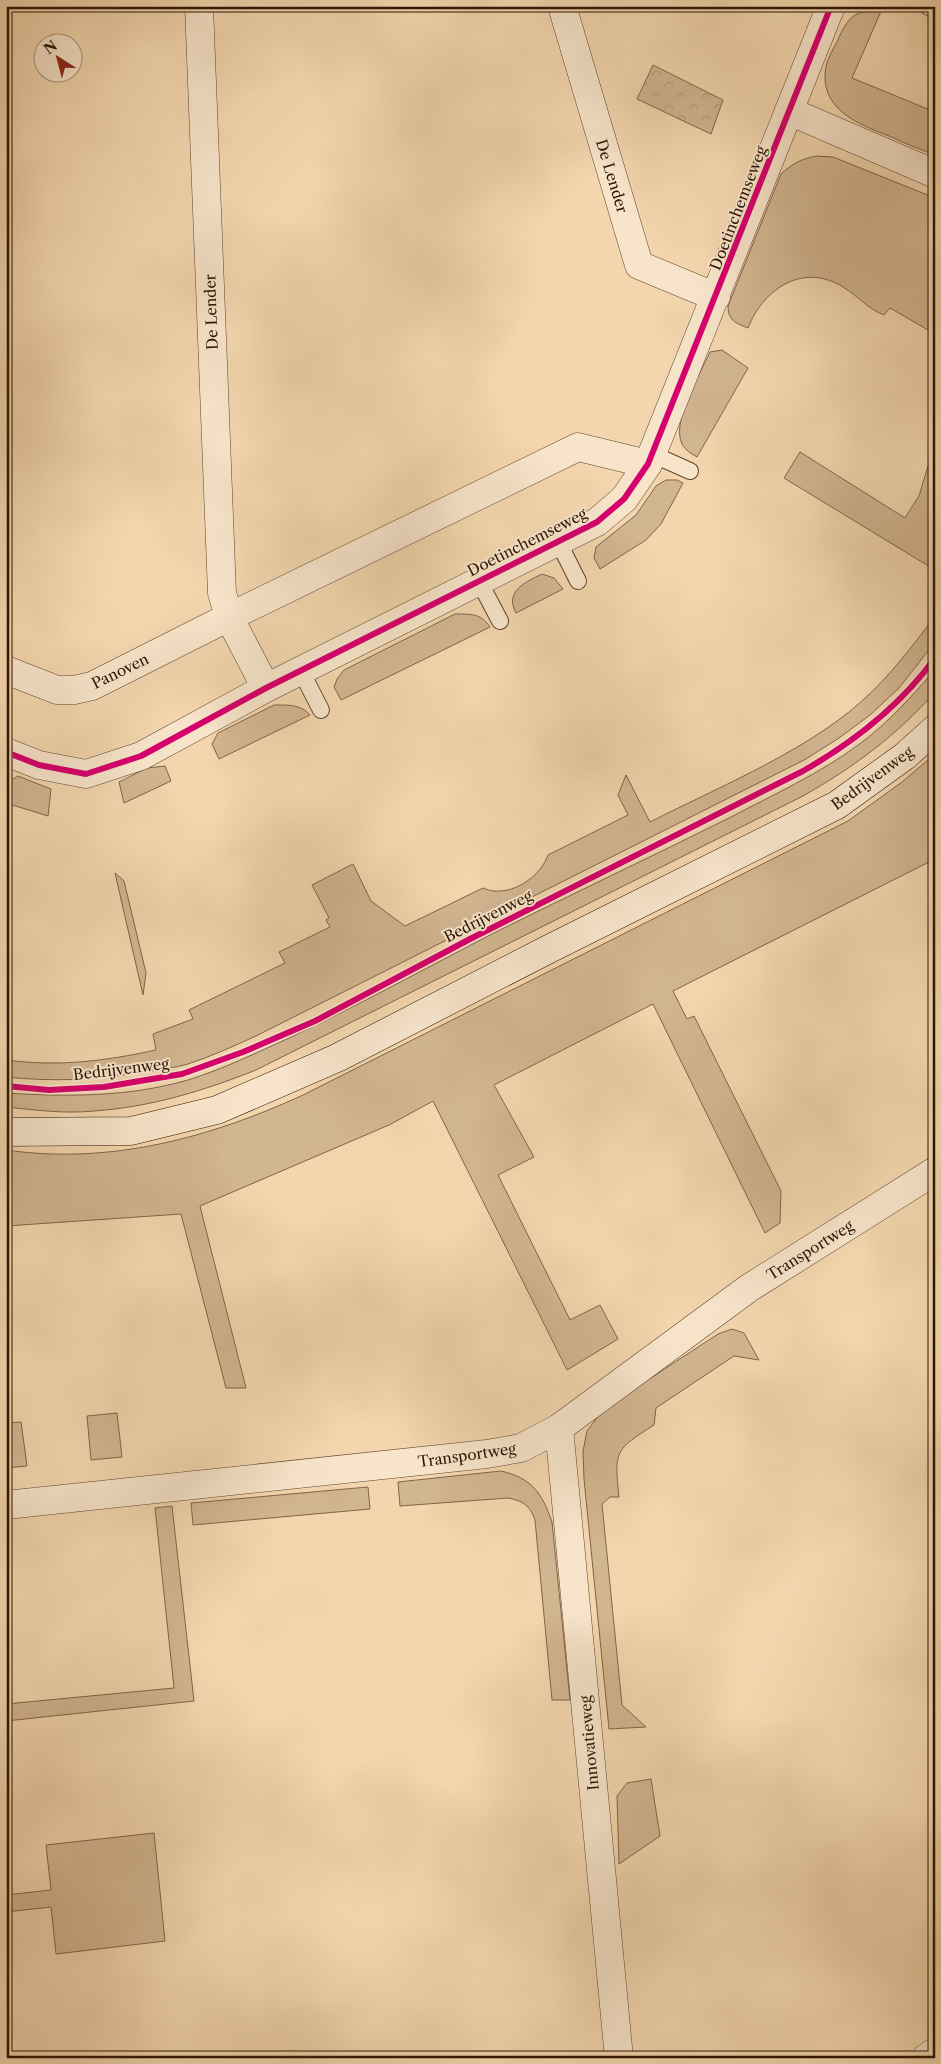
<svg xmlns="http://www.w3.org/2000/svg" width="941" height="2064" font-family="'Libre Caslon Text',serif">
  <defs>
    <pattern id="park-crowns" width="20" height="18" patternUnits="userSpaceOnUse" patternTransform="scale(1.25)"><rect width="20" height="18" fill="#d2b591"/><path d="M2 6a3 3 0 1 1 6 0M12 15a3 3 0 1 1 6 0" fill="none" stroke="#b59b7b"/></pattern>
  </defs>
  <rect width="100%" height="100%" fill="#f3d6ae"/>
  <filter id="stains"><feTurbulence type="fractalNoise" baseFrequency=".004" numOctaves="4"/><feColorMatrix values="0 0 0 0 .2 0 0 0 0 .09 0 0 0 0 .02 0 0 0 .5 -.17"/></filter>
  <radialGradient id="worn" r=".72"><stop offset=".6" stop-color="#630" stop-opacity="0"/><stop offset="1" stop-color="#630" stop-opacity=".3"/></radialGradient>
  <g fill="#d2b591" stroke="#80644a">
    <path d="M 882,9 L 852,78 L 935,112 L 935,155 C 919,149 904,143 889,136 C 858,124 818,109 826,66 C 828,58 833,49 837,42 C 848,16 854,11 882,9 Z"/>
    <path d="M 816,156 L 833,157 L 935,198 L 935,334 L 890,308 L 884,315 C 868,309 858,296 843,287 C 803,262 763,289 748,328 C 736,323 728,321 728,306 L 781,174 C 792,164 801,159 816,156 Z"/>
    <path d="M 722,350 L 748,368 L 697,457 C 692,454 685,450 682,444 C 671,421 700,374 710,352 Z"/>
    <path d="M 935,443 L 935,570 L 784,478 L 800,452 L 905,518 L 919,496 Z"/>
    <path d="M 666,480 L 677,480 L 683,483 L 661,524 L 646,540 L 600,569 L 594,558 L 596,547 L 636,515 L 656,486 Z"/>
    <path d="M 542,574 L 554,578 L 563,589 L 516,613 C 504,591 526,582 542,574 Z"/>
    <path d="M 455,614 C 470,614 481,613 490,627 L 341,700 L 334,687 L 337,679 L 344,670 Z"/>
    <path d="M 935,616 L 935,642 L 899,688 L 870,715 L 839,738 L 806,759 L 256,1036 C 234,1046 212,1056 188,1064 C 174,1068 158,1070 143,1072 C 97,1080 53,1082 6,1077 L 6,1060 C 59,1067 105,1061 156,1050 L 153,1034 L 193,1019 L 189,1010 L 285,963 L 279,952 L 330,927 L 326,920 L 329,918 L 312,885 L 353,864 L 371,901 L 405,926 L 483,888 C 486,889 491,891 494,891 C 517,893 541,875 548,855 L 628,815 L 618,795 L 626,775 L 650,822 C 715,789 792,757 849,712 C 883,685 909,651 935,616 Z"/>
    <path d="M 935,670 L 935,692 C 896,736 854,767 803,796 L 256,1070 C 203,1091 151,1107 94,1111 C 65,1114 35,1110 6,1107 L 6,1093 C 67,1097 129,1097 188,1080 C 223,1069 256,1053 289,1038 C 359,1005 426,968 494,933 C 572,894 651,857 729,818 C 773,795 821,773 861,743 C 889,722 912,696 935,670 Z"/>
    <path d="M 274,705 C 287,705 301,704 310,715 L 219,759 L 212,744 L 218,733 Z"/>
    <path d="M 935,754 L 935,859 L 673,991 L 687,1019 L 694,1016 L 781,1191 L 780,1223 L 765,1233 L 653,1004 L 494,1085 L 534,1157 L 498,1175 L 570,1320 L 600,1305 L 618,1339 L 567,1370 L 433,1101 L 389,1125 L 200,1206 L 246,1388 L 226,1388 L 181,1214 L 6,1226 L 6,1150 C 110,1165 209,1138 303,1095 L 848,821 L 902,782 Z"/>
    <path d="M 165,766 L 171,781 L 124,803 L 119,782 L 147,768 Z"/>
    <path d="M 18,776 L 51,789 L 48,816 L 6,803 L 8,782 Z"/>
    <path d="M 115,873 L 124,881 L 146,973 L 143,995 Z"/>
    <path d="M 732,1329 L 744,1333 L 759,1360 L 734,1356 L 656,1408 L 654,1425 C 615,1450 614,1450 619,1497 L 610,1497 L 602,1504 L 622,1705 L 646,1727 L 609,1729 L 584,1479 L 583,1451 L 587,1431 L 599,1415 L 608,1406 L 718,1334 Z"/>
    <path d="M 117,1413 L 122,1457 L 91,1460 L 87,1416 Z"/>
    <path d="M 21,1422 L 27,1466 L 6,1468 L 6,1423 Z"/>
    <path d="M 501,1471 C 532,1478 542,1493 552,1522 L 570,1700 L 552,1700 L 535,1520 C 530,1505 523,1501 508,1498 L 400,1506 L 398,1482 Z"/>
    <path d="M 368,1487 L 370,1509 L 193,1525 L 191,1503 Z"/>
    <path d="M 172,1506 L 194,1701 L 6,1721 L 6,1704 L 174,1688 L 155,1508 Z"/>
    <path d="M 651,1779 L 660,1836 L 619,1864 L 617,1796 L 627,1783 Z"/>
    <path d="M 154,1833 L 165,1941 L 56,1954 L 51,1907 L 6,1912 L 6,1895 L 51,1890 L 46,1845 Z"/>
  </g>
  <path fill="url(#park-crowns)" stroke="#80644a" d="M 653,65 L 723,100 L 711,134 L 637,99 Z"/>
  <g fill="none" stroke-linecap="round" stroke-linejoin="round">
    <defs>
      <g id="service">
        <path d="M 927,6 L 935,10"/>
        <path d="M 652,454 L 690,471"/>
        <path d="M 558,541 L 578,581"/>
        <path d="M 479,581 L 500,621"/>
        <path d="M 301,671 L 321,710"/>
      </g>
      <g id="minor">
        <path d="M 199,6 L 222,593 L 229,617 L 266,688"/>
        <path d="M 562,6 L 639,265 L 716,297"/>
        <path d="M 6,670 L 57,690 L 74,690 L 92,686 L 229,617 L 578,447 L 648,464"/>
        <path d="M 6,752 L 39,765 L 86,774 L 141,756 L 266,688 L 597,522 L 624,499 L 648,464 L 789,111"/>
        <path d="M 559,1428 L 619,2058"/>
        <path d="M 6,1505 L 487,1454 L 521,1448 L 559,1428 L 749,1288 L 935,1171"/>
        <path d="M 926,2058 L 935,2052"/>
      </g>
      <path id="tertiary" d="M 831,6 L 789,111 L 935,174"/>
      <path id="secondary" d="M 6,1132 L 131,1131 L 217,1110 L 337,1058 L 549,949 L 837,805 L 905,756 L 935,729"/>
    </defs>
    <use href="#service" stroke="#5f442e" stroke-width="18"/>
    <use href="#minor" stroke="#5f442e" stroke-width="29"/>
    <use href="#tertiary" stroke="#5f442e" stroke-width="29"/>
    <use href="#secondary" stroke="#2e1404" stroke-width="29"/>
    <use href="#service" stroke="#f7e4ca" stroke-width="16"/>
    <use href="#minor" stroke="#f7e4ca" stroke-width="28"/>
    <use href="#tertiary" stroke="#f7e4ca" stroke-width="28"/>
    <use href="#secondary" stroke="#f7e4ca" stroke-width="28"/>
    <defs>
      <g id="cycleway">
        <path d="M 6,752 L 39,765 L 86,774 L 141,756 L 266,688 L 597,522 L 624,499 L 648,464 L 831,6"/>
        <path d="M 6,1086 L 49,1090 L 104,1087 L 182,1074 L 243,1052 L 315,1021 L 470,939 L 803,771 C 854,742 900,706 935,658"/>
      </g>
    </defs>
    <use href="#cycleway" stroke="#f7e4ca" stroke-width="9"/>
    <use href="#cycleway" stroke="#d6006c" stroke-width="6"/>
  </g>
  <g text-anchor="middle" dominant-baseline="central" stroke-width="4" stroke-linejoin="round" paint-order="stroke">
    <g font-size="15" fill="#2e1404" stroke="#f7e4ca">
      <text transform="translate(612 176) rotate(73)">De Lender</text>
      <text transform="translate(738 208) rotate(-69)">Doetinchemseweg</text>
      <text transform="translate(211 312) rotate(-92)">De Lender</text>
      <text transform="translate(527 542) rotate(-27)">Doetinchemseweg</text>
      <text transform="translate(120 671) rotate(-26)">Panoven</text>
      <text transform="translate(872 778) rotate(-36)">Bedrijvenweg</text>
      <text transform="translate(488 916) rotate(-27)">Bedrijvenweg</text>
      <text transform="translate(121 1069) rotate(-7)">Bedrijvenweg</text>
      <text transform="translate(810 1250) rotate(-32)">Transportweg</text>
      <text transform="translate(467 1455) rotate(-8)">Transportweg</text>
      <text transform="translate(589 1743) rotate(-95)">Innovatieweg</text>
    </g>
  </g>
  <rect width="941" height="2064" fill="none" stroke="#f3d6ae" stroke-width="25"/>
  <rect x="8" y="8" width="926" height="2049" fill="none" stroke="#2e1404" stroke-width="2.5"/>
  <rect x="12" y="12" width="916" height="2039" fill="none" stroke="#2e1404"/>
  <g transform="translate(58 58) rotate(324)"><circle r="24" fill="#f7e4ca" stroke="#a7917b"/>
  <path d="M0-4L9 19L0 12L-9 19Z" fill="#8f2418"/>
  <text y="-8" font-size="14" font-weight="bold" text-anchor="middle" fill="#2e1404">N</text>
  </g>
  <rect width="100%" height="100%" filter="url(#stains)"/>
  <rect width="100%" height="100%" fill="url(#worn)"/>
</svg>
